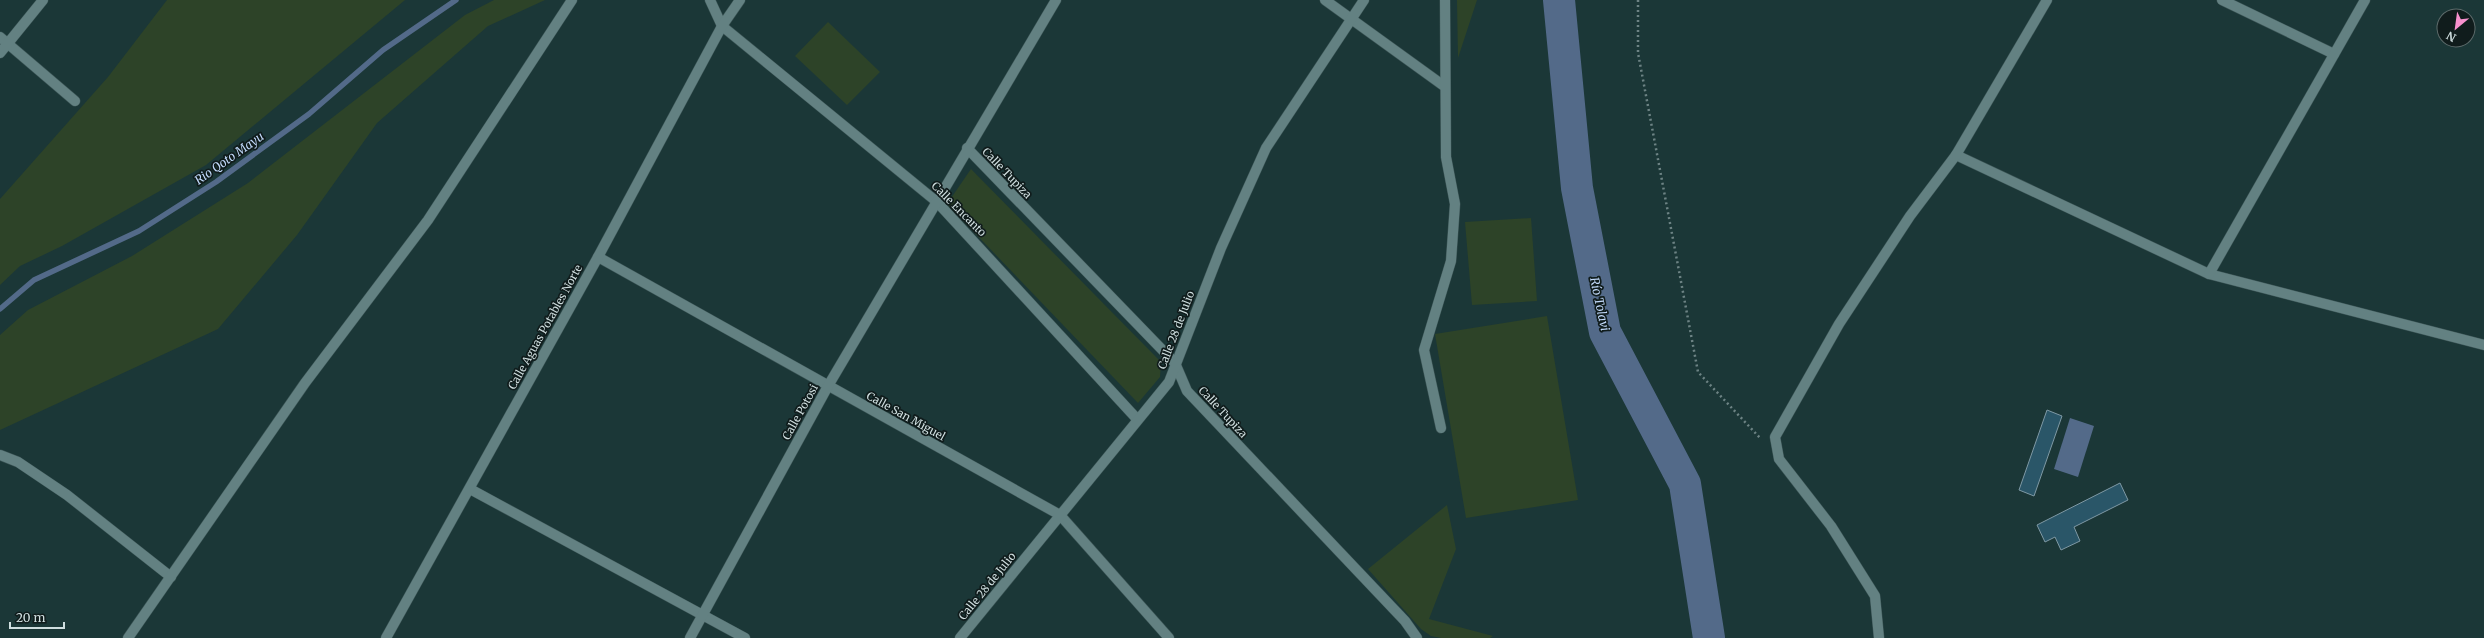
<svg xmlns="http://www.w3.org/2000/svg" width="2484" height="638" font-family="Merriweather,serif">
  <rect width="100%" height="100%" fill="#1b3737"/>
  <g fill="#2d4328">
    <path d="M 167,0 L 405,0 L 206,165 L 62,246 L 20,266 L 0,285 L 0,199 L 108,77 Z"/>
    <path d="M 494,0 L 545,0 L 488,26 L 377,123 L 297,235 L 218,329 L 0,430 L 0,335 L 28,310 L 132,256 L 248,183 L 465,15 Z"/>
    <path d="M 1457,0 L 1477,0 L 1458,58 Z"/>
    <path d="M 828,22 L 880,72 L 847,105 L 795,56 Z"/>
    <path d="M 971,169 L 1161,362 L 1160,377 L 1138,403 L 947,204 Z"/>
    <path d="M 1531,218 L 1537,301 L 1472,305 L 1465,222 Z"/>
    <path d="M 1547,316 L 1578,500 L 1466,518 L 1435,334 Z"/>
    <path d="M 1447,505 L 1456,549 L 1429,619 L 1493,636 L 1490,638 L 1441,638 L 1431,636 L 1421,629 L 1368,569 Z"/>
  </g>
  <path fill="#536a89" d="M 2070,418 L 2094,426 L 2078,477 L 2054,469 Z"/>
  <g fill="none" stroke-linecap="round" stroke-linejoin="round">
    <path stroke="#536a89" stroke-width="5.5" d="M 0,309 L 34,280 L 139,231 L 216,182 L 309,114 L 383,50 L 456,0"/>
    <path stroke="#536a89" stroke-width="32" d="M 1559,0 L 1577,188 L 1605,332 L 1685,484 L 1709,638"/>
  </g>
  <g fill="#2a5668" stroke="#7f99a5">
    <path d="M 2047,410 L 2062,416 L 2034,496 L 2019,490 Z"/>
    <path d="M 2120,483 L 2128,500 L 2074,527 L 2080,541 L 2061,550 L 2055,537 L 2045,542 L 2037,525 Z"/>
  </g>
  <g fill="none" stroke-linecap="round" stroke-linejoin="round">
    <defs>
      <g id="minor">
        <path d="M 710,0 L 722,26 L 937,202 L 1137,419"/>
        <path d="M 1325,0 L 1444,86"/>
        <path d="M 2222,0 L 2334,54"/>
        <path d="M 0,37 L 75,101"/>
        <path d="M 0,53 L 43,0"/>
        <path d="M 967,148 L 1175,363 L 1187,391 L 1405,621 L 1417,638"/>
        <path d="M 1956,155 L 2209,274 L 2484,345"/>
        <path d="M 598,257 L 1060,515 L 1169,638"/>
        <path d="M 2209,274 L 2365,0"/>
        <path d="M 1441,428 L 1424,350 L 1451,261 L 1455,204 L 1446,157 L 1445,0"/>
        <path d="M 0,455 L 18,462 L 67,495 L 171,577"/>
        <path d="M 470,489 L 745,638"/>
        <path d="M 128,638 L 305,383 L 428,220 L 572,0"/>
        <path d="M 386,638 L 598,257 L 722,26 L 740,0"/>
        <path d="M 690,638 L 828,386 L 1056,0"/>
        <path d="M 960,638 L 1169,382 L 1221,248 L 1266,148 L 1364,0"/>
        <path d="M 1879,638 L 1875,596 L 1831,526 L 1779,459 L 1775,437 L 1839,324 L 1910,216 L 1956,155 L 2047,0"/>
      </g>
    </defs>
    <use href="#minor" stroke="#3b5455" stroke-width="11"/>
    <path stroke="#6d8384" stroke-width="2.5" stroke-dasharray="2 3" stroke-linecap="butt" d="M 1638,0 L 1638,53 L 1698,372 L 1761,439"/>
    <use href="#minor" stroke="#638182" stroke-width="10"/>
  </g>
  <g text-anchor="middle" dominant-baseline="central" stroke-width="3.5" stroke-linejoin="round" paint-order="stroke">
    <g font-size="11" fill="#cfdedf" stroke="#101c1c">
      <text transform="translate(1007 173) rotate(46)">Calle Tupiza</text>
      <text transform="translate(959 209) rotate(45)">Calle Encanto</text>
      <text transform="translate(545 327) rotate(-61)">Calle Aguas Potables Norte</text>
      <text transform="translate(1176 330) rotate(-69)">Calle 28 de Julio</text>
      <text transform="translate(800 412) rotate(-61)">Calle Potosi</text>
      <text transform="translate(1223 412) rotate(47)">Calle Tupiza</text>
      <text transform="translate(906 416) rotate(29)">Calle San Miguel</text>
      <text transform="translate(987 586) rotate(-51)">Calle 28 de Julio</text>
    </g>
    <g font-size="12" font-style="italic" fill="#c3dbfc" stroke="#101c1c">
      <text transform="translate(229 158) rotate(-35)">Rio Qoto Mayu</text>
      <text transform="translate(1600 304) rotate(78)">Río Tolavi</text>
    </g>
  </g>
  <g transform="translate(2456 28) rotate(209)"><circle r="19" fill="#101c1c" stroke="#5c6a6a"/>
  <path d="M0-3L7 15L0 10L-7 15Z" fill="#f790cd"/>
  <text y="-6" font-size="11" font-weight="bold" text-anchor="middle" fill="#cfdedf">N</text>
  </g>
  <path d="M10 622v6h54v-6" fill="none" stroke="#cfdedf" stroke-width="2"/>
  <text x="16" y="622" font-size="12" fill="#cfdedf" stroke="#101c1c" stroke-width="3" paint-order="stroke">20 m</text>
</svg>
